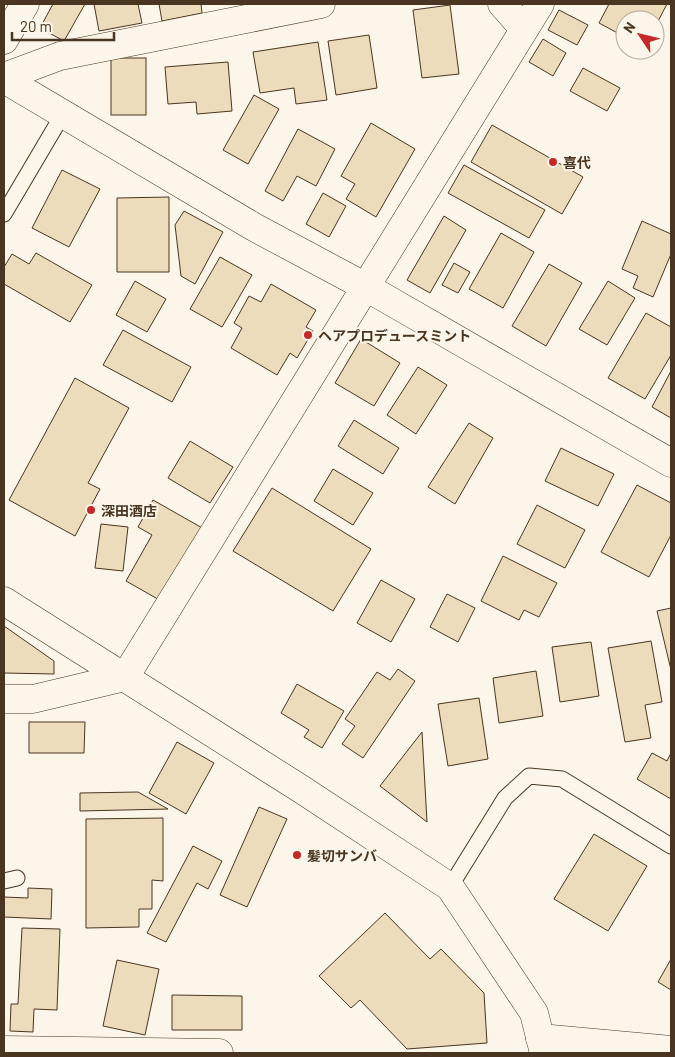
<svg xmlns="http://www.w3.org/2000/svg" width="675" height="1057" font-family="Barlow,'Noto Sans JP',sans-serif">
  <rect width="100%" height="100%" fill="#fbf6e9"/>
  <g fill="#ecdcbc" stroke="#4a3520">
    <path d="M 53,4 L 85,4 L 64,41 L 40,28 Z"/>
    <path d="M 94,4 L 138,4 L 142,23 L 99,31 Z"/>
    <path d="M 159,4 L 201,4 L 202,13 L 162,21 Z"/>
    <path d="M 609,4 L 667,4 L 655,27 L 655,20 L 625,20 L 625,37 L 599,23 Z"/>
    <path d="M 450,5 L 459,74 L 422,78 L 413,10 Z"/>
    <path d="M 559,10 L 588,25 L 577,45 L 548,30 Z"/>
    <path d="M 369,35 L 377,88 L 336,95 L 328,41 Z"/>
    <path d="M 543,39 L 566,53 L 553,76 L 529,62 Z"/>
    <path d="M 318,42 L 327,100 L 296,104 L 294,88 L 260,93 L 253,52 Z"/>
    <rect x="111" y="58" width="35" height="57"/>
    <path d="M 228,62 L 232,111 L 197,114 L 196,102 L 168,104 L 165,67 Z"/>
    <path d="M 583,68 L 620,88 L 607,111 L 570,91 Z"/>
    <path d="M 254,95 L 279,109 L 248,164 L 223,150 Z"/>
    <path d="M 371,123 L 415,149 L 376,217 L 346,199 L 355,184 L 341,176 Z"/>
    <path d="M 492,125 L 583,177 L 562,214 L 471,162 Z"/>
    <path d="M 298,129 L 335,149 L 316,186 L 297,176 L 283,201 L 265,191 Z"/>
    <path d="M 464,165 L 545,210 L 529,238 L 448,193 Z"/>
    <path d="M 62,170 L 100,189 L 69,247 L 32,228 Z"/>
    <path d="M 323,193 L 346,206 L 329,237 L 306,224 Z"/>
    <path d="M 169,197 L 169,272 L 117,272 L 117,198 Z"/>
    <path d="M 184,211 L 223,232 L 195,284 L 181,276 L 175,225 Z"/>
    <path d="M 444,216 L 466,230 L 430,293 L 407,280 Z"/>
    <path d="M 642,221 L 671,234 L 671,254 L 653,297 L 633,288 L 638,276 L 622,269 Z"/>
    <path d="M 501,233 L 534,252 L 503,308 L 469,289 Z"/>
    <path d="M 36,253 L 92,285 L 70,322 L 4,284 L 4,267 L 12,254 L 29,264 Z"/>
    <path d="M 220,257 L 252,275 L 222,327 L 190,309 Z"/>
    <path d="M 454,263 L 470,272 L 458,293 L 442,285 Z"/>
    <path d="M 549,264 L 582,283 L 546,346 L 512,326 Z"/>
    <path d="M 135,281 L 166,299 L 147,332 L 116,315 Z"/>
    <path d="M 608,281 L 635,298 L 607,345 L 579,329 Z"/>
    <path d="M 271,284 L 316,310 L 306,327 L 313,331 L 297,358 L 290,353 L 277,375 L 231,348 L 242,328 L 234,323 L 249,296 L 261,302 Z"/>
    <path d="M 646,313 L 671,327 L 671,355 L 645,399 L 608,378 Z"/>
    <path d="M 123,330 L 191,367 L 172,402 L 103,365 Z"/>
    <path d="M 361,339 L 400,363 L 374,406 L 335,383 Z"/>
    <path d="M 418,367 L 447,385 L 416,434 L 387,415 Z"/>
    <path d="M 671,371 L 671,418 L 652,407 Z"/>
    <path d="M 75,378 L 129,408 L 88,483 L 100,489 L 75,536 L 9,500 Z"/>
    <path d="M 354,420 L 399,448 L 383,474 L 338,446 Z"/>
    <path d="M 469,423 L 493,438 L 455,504 L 428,487 Z"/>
    <path d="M 190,441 L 233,467 L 210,503 L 168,478 Z"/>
    <path d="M 561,448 L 614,474 L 598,506 L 545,481 Z"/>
    <path d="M 333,469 L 373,493 L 353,525 L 314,501 Z"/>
    <path d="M 637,485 L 671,503 L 671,535 L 649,577 L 601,552 Z"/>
    <path d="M 272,488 L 371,549 L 333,611 L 233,551 Z"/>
    <path d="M 153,500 L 204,529 L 163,602 L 126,581 L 152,535 L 138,527 Z"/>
    <path d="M 537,505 L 585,530 L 565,568 L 517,544 Z"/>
    <path d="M 101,524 L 128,527 L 123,571 L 95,568 Z"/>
    <path d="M 503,556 L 557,583 L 539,617 L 524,610 L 519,620 L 481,601 Z"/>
    <path d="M 381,580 L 415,599 L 391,642 L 357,623 Z"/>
    <path d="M 447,594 L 475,608 L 458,642 L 430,627 Z"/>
    <path d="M 671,608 L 671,670 L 657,611 Z"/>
    <path d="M 4,626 L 54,661 L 54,674 L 4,673 Z"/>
    <path d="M 651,641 L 662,702 L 645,705 L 651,738 L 625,742 L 608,648 Z"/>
    <path d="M 591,642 L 599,696 L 560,702 L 552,647 Z"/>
    <path d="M 398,669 L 415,681 L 363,758 L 342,744 L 355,726 L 345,719 L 377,672 L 390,680 Z"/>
    <path d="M 536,671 L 543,716 L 499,723 L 493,678 Z"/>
    <path d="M 297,684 L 344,711 L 322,748 L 304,737 L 309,730 L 281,713 Z"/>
    <path d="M 479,698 L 488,759 L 448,766 L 438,704 Z"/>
    <path d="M 29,722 L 85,722 L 84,753 L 29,753 Z"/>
    <path d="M 422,732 L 427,822 L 380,786 Z"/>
    <path d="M 177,742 L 214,763 L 186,814 L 149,793 Z"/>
    <path d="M 652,753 L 667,761 L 671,753 L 671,799 L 637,779 Z"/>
    <path d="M 138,792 L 168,809 L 80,811 L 80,793 Z"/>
    <path d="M 259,807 L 287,819 L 247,907 L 220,895 Z"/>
    <path d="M 163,818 L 163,881 L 152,880 L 152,909 L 139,909 L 139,927 L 86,928 L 86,819 Z"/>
    <path d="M 594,834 L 647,866 L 608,931 L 554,899 Z"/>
    <path d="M 193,846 L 222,861 L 208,889 L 197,883 L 166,942 L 147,933 Z"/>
    <path d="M 28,888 L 52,889 L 51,919 L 4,917 L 4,897 L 28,898 Z"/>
    <path d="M 385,913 L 430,959 L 441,949 L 484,993 L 487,1043 L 407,1049 L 360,1000 L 351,1008 L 319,976 Z"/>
    <path d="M 22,928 L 60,929 L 57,1010 L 34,1009 L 33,1032 L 10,1031 L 11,1004 L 18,1004 Z"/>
    <path d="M 671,959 L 671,990 L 658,982 Z"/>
    <path d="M 117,960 L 159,969 L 145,1035 L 103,1026 Z"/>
    <path d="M 172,995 L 242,996 L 242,1030 L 172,1030 Z"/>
  </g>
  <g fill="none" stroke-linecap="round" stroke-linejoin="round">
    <defs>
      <g id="service">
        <path d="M 4,214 L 63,114"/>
        <path d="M 4,881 L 17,878"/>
        <path d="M 450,887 L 505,798 L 529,776 L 562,779 L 671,846"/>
      </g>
      <g id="minor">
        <path d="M 502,4 L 524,29"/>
        <path d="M 4,40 L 25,4"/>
        <path d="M 4,77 L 60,56 L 321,4"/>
        <path d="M 4,79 L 254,227 L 366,287 L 671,463"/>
        <path d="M 4,699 L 33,699 L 125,677 L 540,4"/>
        <path d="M 540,1038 L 671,1050"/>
        <path d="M 4,1050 L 219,1053"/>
      </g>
      <path id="tertiary" d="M 4,601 L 301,789 L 450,887 L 534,1013 L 544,1053"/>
    </defs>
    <use href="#service" stroke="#4a3520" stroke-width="17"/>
    <use href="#minor" stroke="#4a3520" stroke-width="29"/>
    <use href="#tertiary" stroke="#4a3520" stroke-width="29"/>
    <use href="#service" stroke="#fbf6e9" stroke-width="15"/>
    <use href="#minor" stroke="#fbf6e9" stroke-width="28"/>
    <use href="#tertiary" stroke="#fbf6e9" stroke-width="28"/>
  </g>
  <g fill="#c62828" stroke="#fbf6e9" stroke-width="2">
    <circle cx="553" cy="162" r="5"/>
    <circle cx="308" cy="335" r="5"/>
    <circle cx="91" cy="510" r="5"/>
    <circle cx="297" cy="855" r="5"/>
  </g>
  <g text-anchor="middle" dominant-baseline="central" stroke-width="4" stroke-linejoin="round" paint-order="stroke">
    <g font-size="14" font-weight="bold" fill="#4a3520" stroke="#fbf6e9" text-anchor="start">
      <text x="563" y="162">喜代</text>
      <text x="318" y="335">ヘアプロデュースミント</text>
      <text x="101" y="510">深田酒店</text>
      <text x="307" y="855">髪切サンバ</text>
    </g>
  </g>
  <rect width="675" height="1057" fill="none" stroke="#4a3520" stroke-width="10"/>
  <g transform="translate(640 35) rotate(305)"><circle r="24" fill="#fbf6e9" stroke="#b4a999"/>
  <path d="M0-4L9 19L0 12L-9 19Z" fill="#c62828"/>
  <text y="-8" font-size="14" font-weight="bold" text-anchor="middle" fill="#4a3520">N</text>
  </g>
  <path d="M12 32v8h102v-8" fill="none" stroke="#4a3520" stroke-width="2.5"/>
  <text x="20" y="32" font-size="15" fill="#4a3520" stroke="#fbf6e9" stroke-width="4" paint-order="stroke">20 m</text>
</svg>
